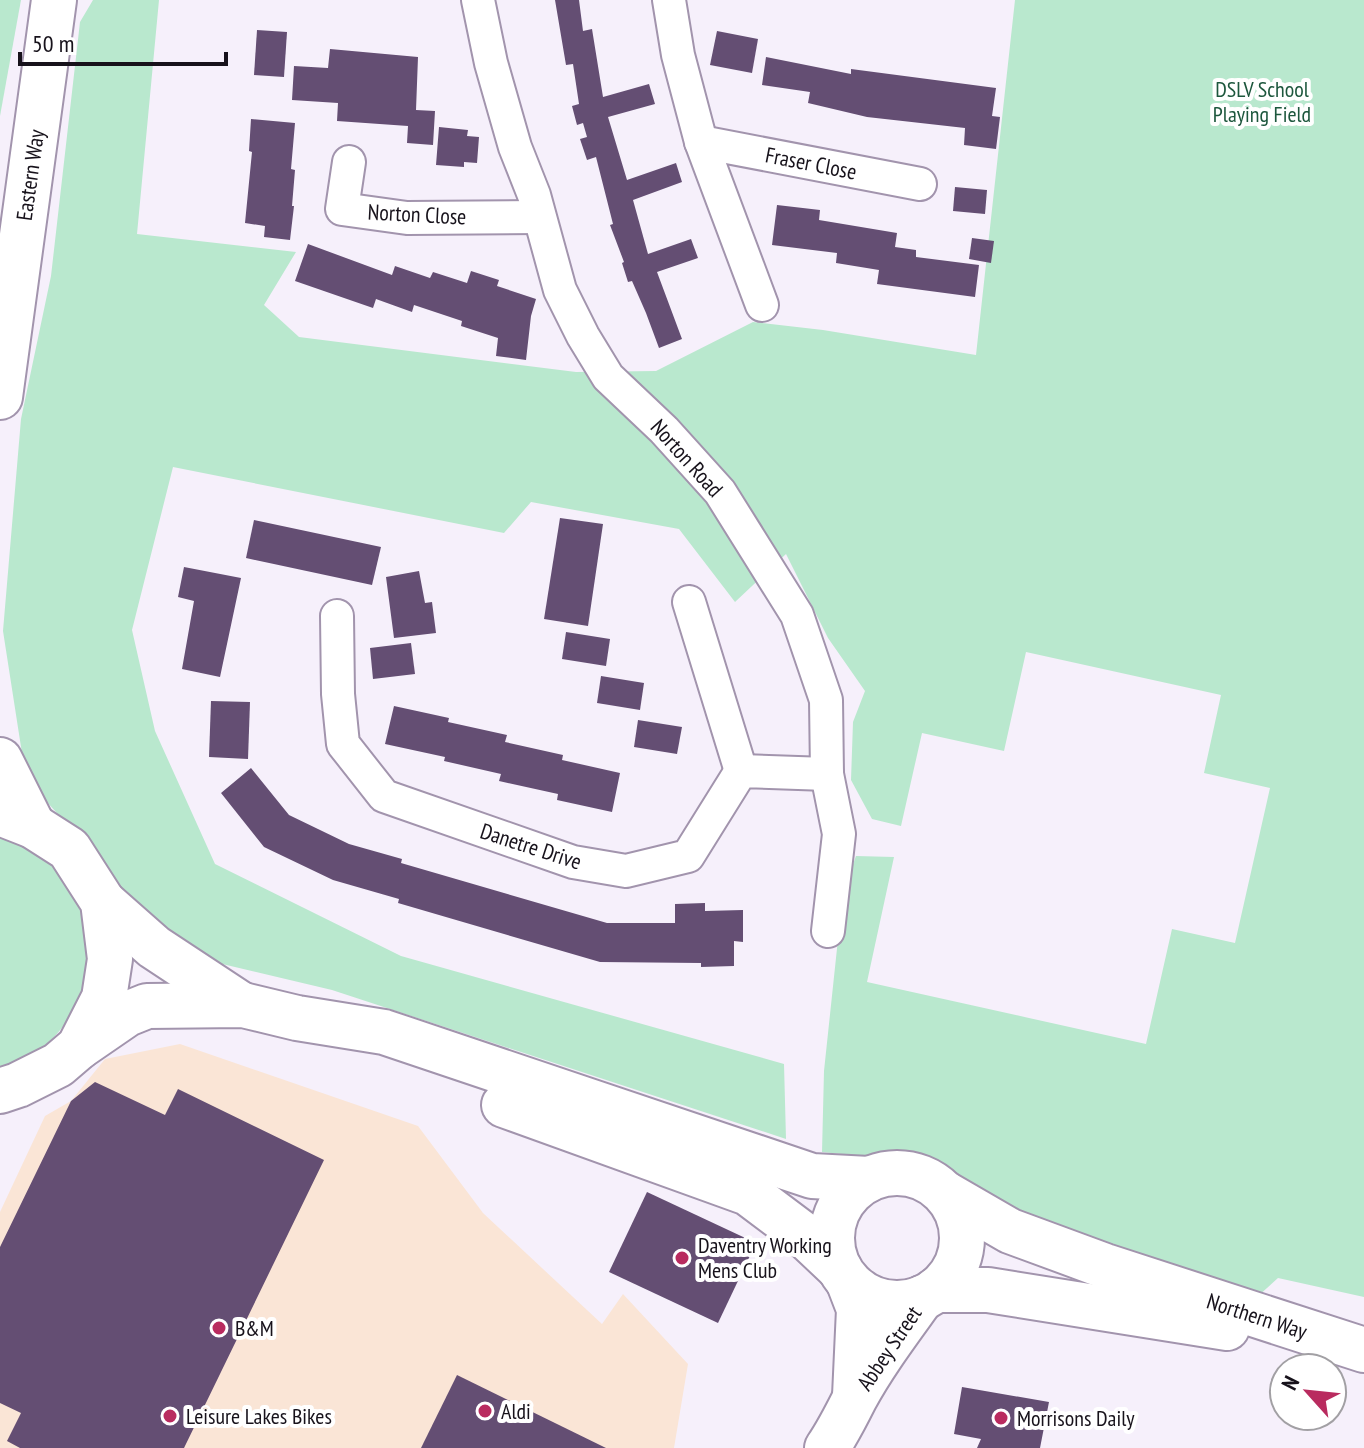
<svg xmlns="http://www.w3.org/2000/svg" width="1364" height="1448" font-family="'PT Sans Narrow',sans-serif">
  <rect width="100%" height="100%" fill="#f6f0fb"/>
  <path fill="#fae5d6" d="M 180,1044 L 418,1126 L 483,1213 L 602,1324 L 623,1294 L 688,1364 L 674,1448 L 0,1448 L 0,1212 L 45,1116 L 71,1101 L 105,1059 Z"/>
  <g fill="#b9e8ce">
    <path d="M 0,0 L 21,0 L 0,116 Z"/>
    <path d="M 93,0 L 159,0 L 137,234 L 296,252 L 264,305 L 299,337 L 576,372 L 656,371 L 753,322 L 823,330 L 976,355 L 1015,0 L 1364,0 L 1364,1297 L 1278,1278 L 1257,1297 L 1000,1208 L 967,1187 L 910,1161 L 822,1152 L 824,1071 L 843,892 L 856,856 L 894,857 L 867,982 L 1146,1044 L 1172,929 L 1235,943 L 1270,788 L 1204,773 L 1221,695 L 1026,652 L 1004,751 L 922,733 L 901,826 L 872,819 L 851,780 L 853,722 L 865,691 L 828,638 L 786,554 L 735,602 L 679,529 L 531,502 L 504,533 L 173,467 L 132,630 L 155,731 L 215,864 L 401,956 L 784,1064 L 786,1139 L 332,990 L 197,958 L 120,890 L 76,834 L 26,779 L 3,631 L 21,419 L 51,276 L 80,22 Z"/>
    <path d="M 0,837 C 116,866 116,1039 0,1067 Z"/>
  </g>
  <g fill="#644e73">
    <path d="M 555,0 L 579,0 L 583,31 L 592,29 L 603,97 L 649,84 L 655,104 L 608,117 L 627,180 L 676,163 L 682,182 L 633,200 L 648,254 L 691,239 L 698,258 L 657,272 L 682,339 L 659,348 L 646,313 L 632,281 L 628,282 L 622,263 L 624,262 L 610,225 L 613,224 L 596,157 L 587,160 L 580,139 L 587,137 L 583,123 L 577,125 L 572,106 L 579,104 L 573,64 L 566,65 Z"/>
    <path d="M 257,30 L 287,32 L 284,77 L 254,75 Z"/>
    <path d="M 717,31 L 758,39 L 752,73 L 710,65 Z"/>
    <path d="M 330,49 L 418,57 L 416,110 L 435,111 L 433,145 L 407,143 L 408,126 L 337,121 L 338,103 L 292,100 L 294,66 L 328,68 Z"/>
    <path d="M 766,57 L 851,74 L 851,69 L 996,88 L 992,116 L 1000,117 L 996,149 L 964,145 L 965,128 L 867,117 L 808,103 L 810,92 L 762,85 Z"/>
    <path d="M 251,119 L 295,123 L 291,169 L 295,170 L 292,206 L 294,206 L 290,240 L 264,237 L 265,226 L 245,223 L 252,152 L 249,151 Z"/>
    <path d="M 439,127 L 468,130 L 467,136 L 479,137 L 477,163 L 464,162 L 464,167 L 436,165 Z"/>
    <path d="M 955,187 L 987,190 L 985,214 L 953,211 Z"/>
    <path d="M 777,205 L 820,210 L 819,220 L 897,233 L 895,247 L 916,250 L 916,257 L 979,265 L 975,297 L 877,284 L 879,270 L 836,263 L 837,253 L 772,245 Z"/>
    <path d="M 972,238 L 994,241 L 991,263 L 969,259 Z"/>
    <path d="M 308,244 L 392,275 L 395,266 L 430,278 L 433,272 L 467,283 L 471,271 L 499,280 L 497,286 L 536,299 L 531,316 L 526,360 L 496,356 L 498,338 L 461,326 L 462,321 L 414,305 L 412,312 L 376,299 L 373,308 L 295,281 Z"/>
    <path d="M 560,518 L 603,524 L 588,626 L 544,619 Z"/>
    <path d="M 254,520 L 381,547 L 372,585 L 246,558 Z"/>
    <path d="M 184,567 L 241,578 L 220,677 L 182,669 L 194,601 L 178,597 Z"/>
    <path d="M 419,571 L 425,603 L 432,602 L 436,633 L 394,638 L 386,577 Z"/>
    <path d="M 566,632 L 610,639 L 606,666 L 562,659 Z"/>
    <path d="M 411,643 L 415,674 L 373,679 L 370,648 Z"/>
    <path d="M 601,676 L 644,683 L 640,710 L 597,703 Z"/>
    <path d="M 211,701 L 250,702 L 248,759 L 209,757 Z"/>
    <path d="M 394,706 L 449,718 L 448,722 L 507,735 L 505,742 L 563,755 L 562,760 L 620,773 L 612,812 L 557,800 L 558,794 L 499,781 L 501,774 L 444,761 L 445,757 L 385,744 Z"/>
    <path d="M 638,720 L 682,727 L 677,754 L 634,747 Z"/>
    <path d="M 251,768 L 289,815 L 349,844 L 402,859 L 401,863 L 607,923 L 675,923 L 675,904 L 705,903 L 705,911 L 743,910 L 743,942 L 734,941 L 734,966 L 701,967 L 701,963 L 600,962 L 398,903 L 399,899 L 333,880 L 264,847 L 221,793 Z"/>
    <path d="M 95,1082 L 165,1115 L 178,1089 L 324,1160 L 184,1448 L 20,1448 L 7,1441 L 21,1413 L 0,1403 L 0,1247 L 71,1101 Z"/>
    <path d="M 647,1192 L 756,1243 L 718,1323 L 609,1272 Z"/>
    <path d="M 457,1375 L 606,1448 L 421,1448 Z"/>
    <path d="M 962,1387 L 1049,1402 L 1040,1448 L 977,1448 L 981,1439 L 954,1434 Z"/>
  </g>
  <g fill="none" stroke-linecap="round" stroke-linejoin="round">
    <defs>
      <g id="minor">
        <path d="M 478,0 L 491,63 L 515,147 L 534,195 L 560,290 L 583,336 L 608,377 L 664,430 L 720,492 L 797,615 L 826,700 L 827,774 L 839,834 L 828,931"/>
        <path d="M 669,0 L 678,55 L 701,142 L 762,305"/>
        <path d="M 701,142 L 920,184"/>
        <path d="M 349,162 L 342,209 L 407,218 L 539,217"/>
        <path d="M 689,602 L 741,771"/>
        <path d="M 337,616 L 338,694 L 343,744 L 384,796 L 573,862 L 626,871 L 688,856 L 741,771 L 827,774"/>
      </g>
      <g id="secondary">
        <path d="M 0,397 L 54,0"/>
        <path d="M 0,760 L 33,826"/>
        <path d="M 849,1283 L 859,1309 L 855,1396"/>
        <path d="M 827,1448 C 838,1432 846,1416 855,1398 C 874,1363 899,1330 922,1298"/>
      </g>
      <g id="primary">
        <path d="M 0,813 L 33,826 L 69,849 L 103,902 L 110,959 L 104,998 L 79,1047 L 58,1065 L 18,1085 L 0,1091"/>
        <path d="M 103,902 L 154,947 L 242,1005"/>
        <path d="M 79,1047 L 127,1014 L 147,1006 L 243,1005 L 297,1018 L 384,1032 L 812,1176 L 869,1179"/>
        <path d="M 504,1105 L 748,1193 L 804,1235 L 839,1268"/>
        <circle cx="897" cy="1238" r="65"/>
        <path d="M 946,1194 L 1010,1231 L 1105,1266 L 1364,1350"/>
        <path d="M 936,1290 L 988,1290 L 1227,1328"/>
      </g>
    </defs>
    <use href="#minor" stroke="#a294ad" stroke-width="36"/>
    <use href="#secondary" stroke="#a294ad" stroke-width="48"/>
    <use href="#primary" stroke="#a294ad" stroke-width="48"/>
    <use href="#minor" stroke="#fff" stroke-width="32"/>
    <use href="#secondary" stroke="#fff" stroke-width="44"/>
    <use href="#primary" stroke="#fff" stroke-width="44"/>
  </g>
  <g fill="#b92b5f" stroke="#fff" stroke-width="3">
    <circle cx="682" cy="1258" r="8"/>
    <circle cx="219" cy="1328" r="8"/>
    <circle cx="485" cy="1411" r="8"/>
    <circle cx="170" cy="1416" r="8"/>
    <circle cx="1001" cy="1418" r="8"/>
  </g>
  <g text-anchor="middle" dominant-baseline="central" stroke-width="8" stroke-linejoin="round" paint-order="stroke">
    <g font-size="22" fill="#1d573d" stroke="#fff">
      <text x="1262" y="89">DSLV School<tspan x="1262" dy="25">Playing Field</tspan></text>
    </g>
    <g font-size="22" fill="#17121b" stroke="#fff">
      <text transform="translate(811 163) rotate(11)">Fraser Close</text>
      <text transform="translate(30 175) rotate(-82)">Eastern Way</text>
      <text transform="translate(417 214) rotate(3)">Norton Close</text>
      <text transform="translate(687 458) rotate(48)">Norton Road</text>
      <text transform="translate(531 846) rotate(18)">Danetre Drive</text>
      <text transform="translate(1257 1316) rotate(18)">Northern Way</text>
      <text transform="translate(889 1348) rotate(-56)">Abbey Street</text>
    </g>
    <g font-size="22" fill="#17121b" stroke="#fff" text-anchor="start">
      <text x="698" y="1245">Daventry Working<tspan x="698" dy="25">Mens Club</tspan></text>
      <text x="235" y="1328">B&amp;M</text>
      <text x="501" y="1411">Aldi</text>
      <text x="186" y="1416">Leisure Lakes Bikes</text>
      <text x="1017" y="1418">Morrisons Daily</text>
    </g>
  </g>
  <g transform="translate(1308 1392) rotate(297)"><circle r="38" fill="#ffffff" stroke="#a2a0a4" stroke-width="2"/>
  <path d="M0-6L14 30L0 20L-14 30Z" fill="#b92b5f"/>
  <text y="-12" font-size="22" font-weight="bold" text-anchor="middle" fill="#17121b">N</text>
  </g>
  <path d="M20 52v12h206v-12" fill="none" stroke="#17121b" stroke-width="4"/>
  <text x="32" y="52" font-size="24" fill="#17121b" stroke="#ffffff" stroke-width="6" paint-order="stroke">50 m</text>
</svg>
